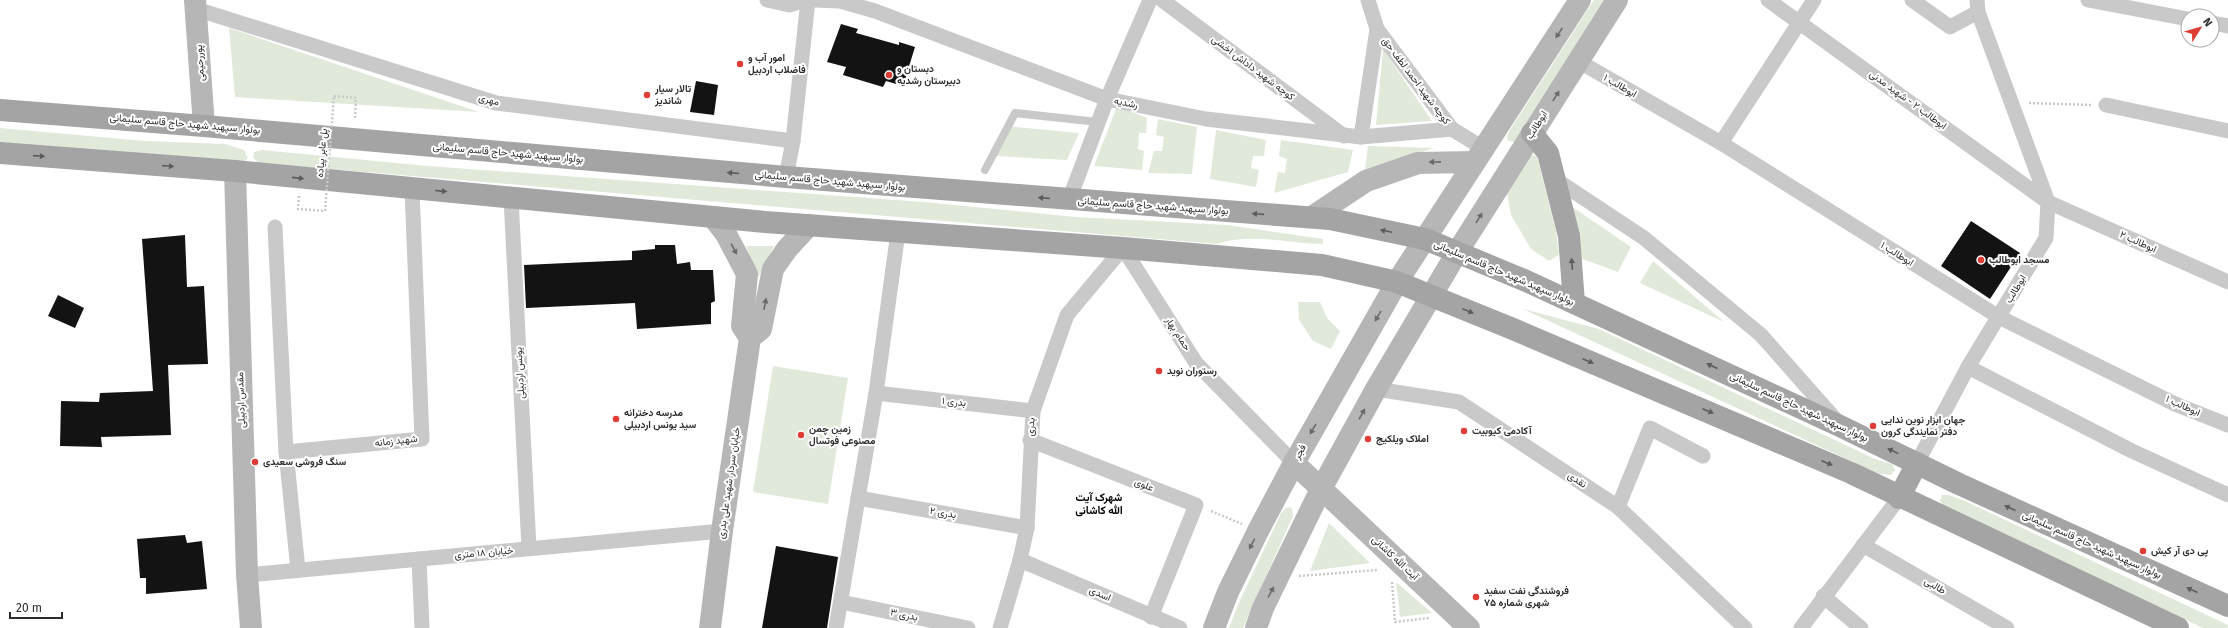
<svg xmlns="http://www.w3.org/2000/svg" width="2228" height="628" font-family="'Fira Sans',Vazirmatn,sans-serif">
  <rect width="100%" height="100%" fill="#fff"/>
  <g fill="#e1eada">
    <path d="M 1594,0 L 1605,0 L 1516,142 L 1508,141 L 1507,137 L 1510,130 Z"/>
    <path d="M 229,28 L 479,112 L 235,97 Z"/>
    <path d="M 1383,49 L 1432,121 L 1376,125 Z"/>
    <path d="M 1117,106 L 1147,118 L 1146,133 L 1139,133 L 1138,149 L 1144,151 L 1142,170 L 1094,166 Z"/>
    <path d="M 1158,119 L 1197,127 L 1192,174 L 1148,173 L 1154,151 L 1162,151 L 1164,137 L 1156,135 Z"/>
    <path d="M 1007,126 L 1079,133 L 1067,160 L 995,156 Z"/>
    <path d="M 0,128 L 145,141 L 225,144 L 244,150 L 248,158 L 244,162 L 0,144 Z"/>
    <path d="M 1216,130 L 1266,140 L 1264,156 L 1253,156 L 1251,168 L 1259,170 L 1256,187 L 1210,179 Z"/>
    <path d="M 1281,140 L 1353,150 L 1348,172 L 1274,193 L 1278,172 L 1285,173 L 1287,159 L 1279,156 Z"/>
    <path d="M 1368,146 L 1434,148 L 1365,170 Z"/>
    <path d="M 262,150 L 428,166 L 924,202 L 1076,217 L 1227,225 L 1323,239 L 1323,244 C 1288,244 1251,232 1217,244 L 258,163 L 253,157 L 254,152 Z"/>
    <path d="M 1527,155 L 1537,156 L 1556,231 L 1559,255 L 1549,261 L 1531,249 L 1511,215 L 1507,193 L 1510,184 Z"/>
    <path d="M 1565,202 L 1631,247 L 1618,272 L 1577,257 Z"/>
    <path d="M 746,246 L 774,246 L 758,278 Z"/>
    <path d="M 1653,261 L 1724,322 L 1640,283 Z"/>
    <path d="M 1298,302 L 1320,302 L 1327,318 L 1340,331 L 1331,349 L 1313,341 L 1299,320 Z"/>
    <path d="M 1523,309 L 1599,329 L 1875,459 L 1892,464 L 1895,470 L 1891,475 L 1879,474 Z"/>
    <path d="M 773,366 L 848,378 L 828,504 L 753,492 Z"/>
    <path d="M 1942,495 L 1949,495 L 1965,501 L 2228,625 L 2228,628 L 2203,628 L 1945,507 L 1940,501 Z"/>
    <path d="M 1287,507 L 1292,508 L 1293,516 L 1243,628 L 1229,628 L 1237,607 L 1281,513 Z"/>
    <path d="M 1329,523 L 1370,563 L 1310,571 Z"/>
    <path d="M 1396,582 L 1432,613 L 1400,617 Z"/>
  </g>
  <g fill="#131313">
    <path d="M 841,24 L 858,29 L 856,33 L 899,45 L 899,42 L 915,47 L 903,86 L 886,81 L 883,87 L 843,75 L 846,67 L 827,62 Z"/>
    <path d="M 696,81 L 718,85 L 714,115 L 690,112 Z"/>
    <path d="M 1971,221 L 2020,253 L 1990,299 L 1941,266 Z"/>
    <path d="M 185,235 L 187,287 L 204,286 L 208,364 L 168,365 L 171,435 L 101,437 L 102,447 L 60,446 L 61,401 L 99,402 L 100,393 L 153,391 L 142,239 Z"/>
    <path d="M 655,245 L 675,245 L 677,264 L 690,262 L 691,270 L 713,270 L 715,301 L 711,303 L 711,324 L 637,329 L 635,303 L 526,308 L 524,265 L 632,260 L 632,251 L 655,249 Z"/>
    <path d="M 58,295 L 84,308 L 75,328 L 48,316 Z"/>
    <path d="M 185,535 L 187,543 L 202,541 L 207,589 L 146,594 L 146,578 L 140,578 L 137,539 Z"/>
    <path d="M 776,546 L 838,557 L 827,628 L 762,628 Z"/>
  </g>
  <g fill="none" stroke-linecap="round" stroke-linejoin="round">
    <g stroke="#c9c9c9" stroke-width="2.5" stroke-dasharray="2 2" stroke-linecap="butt">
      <path d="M 334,96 L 356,98 L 355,120"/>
      <path d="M 2029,103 L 2092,105"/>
      <path d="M 299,196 L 298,209 L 325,211"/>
      <path d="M 1211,511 L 1242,524"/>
      <path d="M 1299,576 L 1378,570"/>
      <path d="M 1392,582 L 1395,622 L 1429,618"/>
    </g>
    <path stroke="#c9c9c9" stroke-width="8" d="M 985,170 L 1015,113 L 1098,122"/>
    <g stroke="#c9c9c9" stroke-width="15">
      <path d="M 767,0 L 789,5 L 806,0"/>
      <path d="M 814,0 L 840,1 L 875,11 L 1107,99 L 1206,119 L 1361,137 L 1452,129"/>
      <path d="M 1162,0 L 1344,136"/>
      <path d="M 1368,0 L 1377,29 L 1452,129 L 1483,148"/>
      <path d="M 1768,0 L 2048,202 L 2228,282"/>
      <path d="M 1912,0 L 1950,27 L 1978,12"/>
      <path d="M 2088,0 L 2188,19"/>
      <path d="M 196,9 L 496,103 L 793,141"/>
      <path d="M 2212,23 L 2228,26"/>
      <path d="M 1578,61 L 1721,143 L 1999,317 L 2175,404 L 2228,425"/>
      <path d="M 2106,105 L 2228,131"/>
      <path d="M 1361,137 L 1377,29"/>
      <path d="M 1721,143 L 1814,0"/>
      <path d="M 786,177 L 793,141 L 808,0"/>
      <path d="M 1555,179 L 1644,238 L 1761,335 L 1836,420"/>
      <path d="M 511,198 L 529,548"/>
      <path d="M 1069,200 L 1107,99 L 1150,0"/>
      <path d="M 275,227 L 286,452"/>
      <path d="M 1968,367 L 2132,451 L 2228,495"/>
      <path d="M 1376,389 L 1459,402 L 1618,507 L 1745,628"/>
      <path d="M 876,393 L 1033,411"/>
      <path d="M 1030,440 L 1196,505 L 1151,617"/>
      <path d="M 1917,463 L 1968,367 L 2046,238 L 2048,202 L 1978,12 L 1977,0"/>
      <path d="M 858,498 L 1027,528"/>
      <path d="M 1618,507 L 1650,428 L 1703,456"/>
      <path d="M 1863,545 L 2007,628"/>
      <path d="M 419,559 L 422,628"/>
      <path d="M 1020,560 L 1180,628"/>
      <path d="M 298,570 L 286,452 L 422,439 L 412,189"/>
      <path d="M 247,575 L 722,531"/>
      <path d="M 1823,596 L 1861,628"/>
      <path d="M 841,602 L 968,628"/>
      <path d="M 836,628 L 876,393 L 898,232"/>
      <path d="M 1000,628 L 1020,560 L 1027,528 L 1033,411 L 1067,315 L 1123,248 L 1196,363 L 1294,463"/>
      <path d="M 1801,628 L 1899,498"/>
    </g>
    <g stroke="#b6b6b6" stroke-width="22">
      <path d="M 195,0 L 204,126"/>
      <path d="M 235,171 L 247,575 L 251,628"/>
      <path d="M 713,217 L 726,234 L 747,274 L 742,326 L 750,338"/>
      <path d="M 1312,217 L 1366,181 L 1418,163 L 1474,162"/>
      <path d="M 1294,463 L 1469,628"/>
      <path d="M 710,628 L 722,531 L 750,338 L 761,329 L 773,269 L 787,249 L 809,225"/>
      <path d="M 1214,628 L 1228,592 L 1258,531 L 1294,463 L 1397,282 L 1580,0"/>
      <path d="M 1256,628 L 1263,608 L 1321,489 L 1376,389 L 1458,251 L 1617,0"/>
    </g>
    <g stroke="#a4a4a4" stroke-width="22">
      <path d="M 0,110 L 204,126 L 786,177 L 1330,219 L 1425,239 L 1524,280 L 1840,426 L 1959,484 L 2228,606"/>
      <path d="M 1532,133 L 1548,153 L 1569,236 L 1574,303"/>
      <path d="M 0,153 L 235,171 L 765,222 L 1123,248 L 1322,265 L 1397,282 L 1513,329 L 1851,473 L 2178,628"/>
      <path d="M 1899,498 L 1917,463"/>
    </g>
    <path stroke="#c9c9c9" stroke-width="2.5" stroke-dasharray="2 2" stroke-linecap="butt" d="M 325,211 L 334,96"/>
  </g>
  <defs><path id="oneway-solid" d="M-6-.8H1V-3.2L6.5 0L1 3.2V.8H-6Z"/></defs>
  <g fill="#6a6a6a">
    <use href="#oneway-solid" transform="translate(1559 33) rotate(123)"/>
    <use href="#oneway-solid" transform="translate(1556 96) rotate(-58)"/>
    <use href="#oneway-solid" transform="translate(1435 162) rotate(179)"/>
    <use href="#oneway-solid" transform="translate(1479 218) rotate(-58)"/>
    <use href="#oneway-solid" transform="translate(734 249) rotate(62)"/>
    <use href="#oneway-solid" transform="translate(765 304) rotate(-79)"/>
    <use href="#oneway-solid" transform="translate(1378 316) rotate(120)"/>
    <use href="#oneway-solid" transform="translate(1362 414) rotate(-61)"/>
    <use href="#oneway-solid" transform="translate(1313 429) rotate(120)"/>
    <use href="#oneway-solid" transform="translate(1252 544) rotate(117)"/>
    <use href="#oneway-solid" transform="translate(1271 592) rotate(-62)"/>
  </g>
  <g fill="#5c5c5c">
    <use href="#oneway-solid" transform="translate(39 156) rotate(4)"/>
    <use href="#oneway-solid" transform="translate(168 166) rotate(4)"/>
    <use href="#oneway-solid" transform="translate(733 173) rotate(-175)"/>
    <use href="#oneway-solid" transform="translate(298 178) rotate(6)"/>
    <use href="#oneway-solid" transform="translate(441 191) rotate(5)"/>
    <use href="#oneway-solid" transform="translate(1044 198) rotate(-175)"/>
    <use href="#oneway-solid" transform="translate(1258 214) rotate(-176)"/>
    <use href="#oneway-solid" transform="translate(1386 231) rotate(-168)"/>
    <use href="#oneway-solid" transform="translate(1572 264) rotate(-95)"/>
    <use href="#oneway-solid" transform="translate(1468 311) rotate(22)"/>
    <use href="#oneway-solid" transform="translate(1588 361) rotate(23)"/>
    <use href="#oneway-solid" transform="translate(1712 366) rotate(-155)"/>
    <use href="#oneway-solid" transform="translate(1708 411) rotate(23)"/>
    <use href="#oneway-solid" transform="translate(1893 451) rotate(-154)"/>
    <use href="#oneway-solid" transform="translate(1827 463) rotate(23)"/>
    <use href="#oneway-solid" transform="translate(2010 508) rotate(-156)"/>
    <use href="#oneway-solid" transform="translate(2192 590) rotate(-156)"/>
  </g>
  <g fill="#dd3d34" stroke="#fff" stroke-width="1.5">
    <circle cx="740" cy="64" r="4"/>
    <circle cx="889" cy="75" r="4"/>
    <circle cx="647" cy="95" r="4"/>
    <circle cx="1981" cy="260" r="4"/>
    <circle cx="1159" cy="371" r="4"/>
    <circle cx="616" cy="419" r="4"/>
    <circle cx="1873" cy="426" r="4"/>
    <circle cx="1464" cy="431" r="4"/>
    <circle cx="801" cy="435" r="4"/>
    <circle cx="1368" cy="439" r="4"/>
    <circle cx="255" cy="462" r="4"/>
    <circle cx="2143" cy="551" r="4"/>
    <circle cx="1476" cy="597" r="4"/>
  </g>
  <g text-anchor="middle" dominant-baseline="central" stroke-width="4" stroke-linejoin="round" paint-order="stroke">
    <g font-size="10" font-weight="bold" fill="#2c2c2c" stroke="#fff" text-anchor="start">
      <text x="748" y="58">امور آب و<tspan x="748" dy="12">فاضلاب اردبیل</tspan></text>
      <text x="897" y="69">دبستان و<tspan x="897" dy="12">دبیرستان رشدیه</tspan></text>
      <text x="655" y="89">تالار سیار<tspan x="655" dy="12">شاندیز</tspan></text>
      <text x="1989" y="260">مسجد ابوطالب</text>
      <text x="1167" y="371">رستوران نوید</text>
      <text x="624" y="413">مدرسه دخترانه<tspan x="624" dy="12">سید یونس اردبیلی</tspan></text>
      <text x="1881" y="420">جهان ابزار نوین ندایی<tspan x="1881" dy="12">دفتر نمایندگی کرون</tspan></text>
      <text x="809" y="429">زمین چمن<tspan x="809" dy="12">مصنوعی فوتسال</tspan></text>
      <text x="1472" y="431">آکادمی کیوبیت</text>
      <text x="1376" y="439">املاک ویلکیج</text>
      <text x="263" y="462">سنگ فروشی سعیدی</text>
      <text x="2151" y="551">پی دی آر کیش</text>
      <text x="1484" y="591">فروشندگی نفت سفید<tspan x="1484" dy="12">شهری شماره ۷۵</tspan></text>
    </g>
    <g font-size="10" fill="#2c2c2c" stroke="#fff">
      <text transform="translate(200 63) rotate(-94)">پوررحیمی</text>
      <text transform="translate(1253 68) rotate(37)">کوچه شهید داداش اخشی</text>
      <text transform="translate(1416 81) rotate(53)">کوچه شهید احمد لطف حق</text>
      <text transform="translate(1620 86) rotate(30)">ابوطالب ۱</text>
      <text transform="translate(489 100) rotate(15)">مهری</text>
      <text transform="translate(1908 100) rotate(36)">ابوطالب ۲ - شهید مدنی</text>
      <text transform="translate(1126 103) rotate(12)">رشدیه</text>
      <text transform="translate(185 124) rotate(5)">بولوار سپهبد شهید حاج قاسم سلیمانی</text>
      <text transform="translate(1537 125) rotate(-58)">ابوطالب</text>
      <text transform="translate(322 153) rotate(-85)">پل عابر پیاده</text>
      <text transform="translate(508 153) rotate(5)">بولوار سپهبد شهید حاج قاسم سلیمانی</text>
      <text transform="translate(830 181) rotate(5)">بولوار سپهبد شهید حاج قاسم سلیمانی</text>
      <text transform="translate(1153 206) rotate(4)">بولوار سپهبد شهید حاج قاسم سلیمانی</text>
      <text transform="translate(2138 242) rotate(24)">ابوطالب ۲</text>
      <text transform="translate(1897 254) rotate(32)">ابوطالب ۱</text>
      <text transform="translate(1504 273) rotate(23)">بولوار سپهبد شهید حاج قاسم سلیمانی</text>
      <text transform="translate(2016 289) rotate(-59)">ابوطالب</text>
      <text transform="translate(1178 334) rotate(57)">حمام بهار</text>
      <text transform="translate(520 373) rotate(-93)">یونس اردبیلی</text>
      <text transform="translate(241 400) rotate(-92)">مقدس اردبیلی</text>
      <text transform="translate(954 402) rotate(6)">بدری ۱</text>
      <text transform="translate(2183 406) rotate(24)">ابوطالب ۱</text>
      <text transform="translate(1799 407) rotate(25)">بولوار سپهبد شهید حاج قاسم سلیمانی</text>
      <text transform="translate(1031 427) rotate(-85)">بدری</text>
      <text transform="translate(396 441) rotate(-6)">شهید زمانه</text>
      <text transform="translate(1300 452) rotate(-60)">فجر</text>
      <text transform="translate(1577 480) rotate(33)">نقدی</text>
      <text transform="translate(729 483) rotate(-82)">خیابان سردار شهید علی بدری</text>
      <text transform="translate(1144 485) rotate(21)">علوی</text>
      <text transform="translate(943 513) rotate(10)">بدری ۲</text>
      <text transform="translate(2092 545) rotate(24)">بولوار سپهبد شهید حاج قاسم سلیمانی</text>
      <text transform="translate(484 553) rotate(-5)">خیابان ۱۸ متری</text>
      <text transform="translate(1395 558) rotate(43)">آیت الله کاشانی</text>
      <text transform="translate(1935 586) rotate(30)">طالبی</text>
      <text transform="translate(1100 594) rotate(23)">اسدی</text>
      <text transform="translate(904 615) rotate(12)">بدری ۳</text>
    </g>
    <g font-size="11" font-weight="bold" fill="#000" stroke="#fff">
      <text x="1099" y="497">شهرک آیت<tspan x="1099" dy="13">الله کاشانی</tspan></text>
    </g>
  </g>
  <g transform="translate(2200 28) rotate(53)"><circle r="19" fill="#ffffff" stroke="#ababab"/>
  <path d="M0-3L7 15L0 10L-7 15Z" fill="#dd3d34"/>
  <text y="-6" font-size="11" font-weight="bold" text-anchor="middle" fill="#2c2c2c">N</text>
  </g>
  <path d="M10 612v6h52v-6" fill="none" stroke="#2c2c2c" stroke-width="2"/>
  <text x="16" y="612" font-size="12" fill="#2c2c2c" stroke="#ffffff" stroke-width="3" paint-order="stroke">20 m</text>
</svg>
